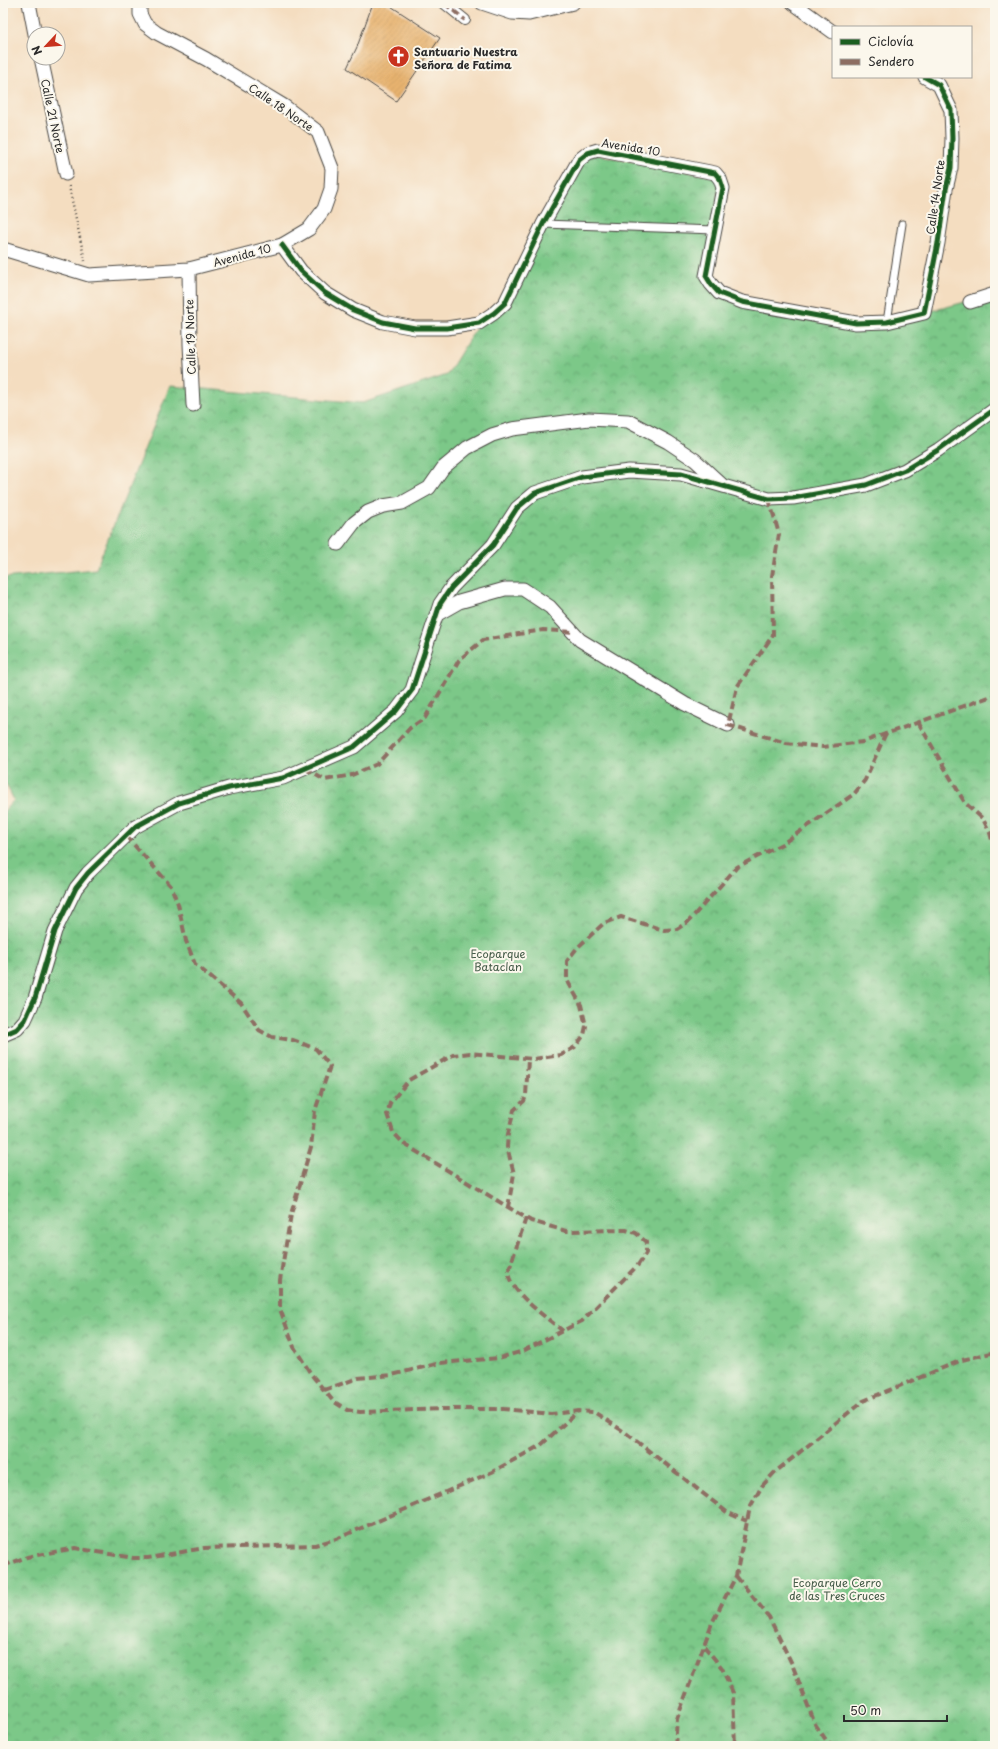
<svg xmlns="http://www.w3.org/2000/svg" width="998" height="1749" font-family="'Playpen Sans',sans-serif">
  <defs>
    <pattern id="park-crowns" width="20" height="18" patternUnits="userSpaceOnUse"><rect width="20" height="18" fill="#7bc888"/><path d="M2 6a3 3 0 1 1 6 0M12 15a3 3 0 1 1 6 0" fill="none" stroke="#65a36f"/></pattern>
    <pattern id="building-hatch" width="6" height="6" patternUnits="userSpaceOnUse"><rect width="6" height="6" fill="#e8b370"/><path d="M-1 1l2-2M0 6l6-6M5 7l2-2" fill="none" stroke="#c79a61"/></pattern>
  </defs>
  <rect width="100%" height="100%" fill="#fbf7ec"/>
  <filter id="ink" filterUnits="userSpaceOnUse"><feTurbulence type="fractalNoise" baseFrequency=".025" numOctaves="2"/><feDisplacementMap in="SourceGraphic" scale="8" xChannelSelector="R" yChannelSelector="G"/><feConvolveMatrix kernelMatrix="1 2 1 2 8 2 1 2 1" color-interpolation-filters="sRGB"/></filter>
  <filter id="wash" filterUnits="userSpaceOnUse"><feTurbulence type="fractalNoise" baseFrequency=".012" numOctaves="4" result="noise"/><feDisplacementMap in="SourceGraphic" scale="16" xChannelSelector="R" yChannelSelector="G"/><feGaussianBlur stdDeviation="0.9" result="paint"/><feColorMatrix in="noise" values="0 0 0 0 0 0 0 0 0 0 0 0 0 0 0 0 0 1.4 0 .05"/><feComposite in="paint" operator="in"/></filter>
  <g filter="url(#wash)">
    <rect width="100%" height="100%" fill="#f4ddc0"/>
    <path fill="url(#park-crowns)" stroke="#537a5a" d="M 588,153 L 720,178 L 706,276 L 719,293 L 856,323 L 924,313 L 995,294 L 995,1746 L 3,1746 L 3,894 L 6,878 L 3,872 L 3,812 L 14,800 L 3,778 L 3,578 L 96,569 L 170,386 L 363,403 L 447,375 L 479,323 L 494,313 Z"/>
    <g id="blocks">
      <path fill="url(#building-hatch)" d="M 373,3 L 386,3 L 440,38 L 396,101 L 347,68 L 357,47 Z"/>
    </g>
  </g>
  <g filter="url(#ink)">
    <use href="#blocks" fill-opacity="0" stroke="#494641" stroke-width="1"/>
    <g fill="none" stroke-linecap="round" stroke-linejoin="round">
      <defs>
        <g id="service">
          <path d="M 543,224 L 715,230"/>
          <path d="M 887,322 L 902,224"/>
        </g>
        <path id="pedestrian" d="M 444,3 L 465,20"/>
        <g id="minor">
          <path d="M 29,3 L 35,34"/>
          <path d="M 482,3 L 512,13 L 529,14 L 573,3"/>
          <path d="M 793,3 L 833,32"/>
          <path d="M 41,58 L 66,174"/>
          <path d="M 282,245 L 301,271 L 325,293 L 353,310 L 383,322 L 415,328 L 447,328 L 479,323 L 494,313 L 505,303 L 543,224 L 579,160 L 588,153 L 598,150 L 715,173 L 720,179 L 723,188 L 706,276 L 711,284 L 719,293 L 742,302 L 856,323 L 887,322 L 924,313 L 938,243 L 946,189 L 951,168 L 952,138 L 951,110 L 939,85 L 925,77"/>
          <path d="M 3,249 L 89,275 L 189,269 L 282,245 L 309,229 L 324,209 L 331,189 L 332,168 L 318,132 L 284,106 L 206,59 L 157,33 L 145,24 L 140,14 L 140,3"/>
          <path d="M 189,269 L 190,344 L 193,405"/>
          <path d="M 970,302 L 995,294"/>
          <path d="M 338,544 L 354,523 L 368,512 L 383,506 L 402,503 L 429,488 L 443,468 L 467,448 L 492,435 L 512,429 L 589,419 L 628,421 L 668,442 L 695,460 L 721,484"/>
          <path d="M 436,615 L 459,602 L 505,589 L 523,589 L 550,607 L 580,640 L 685,704 L 728,725"/>
          <path d="M 3,1035 L 17,1029 L 25,1020 L 35,998 L 55,931 L 76,888 L 88,873 L 135,827 L 179,803 L 229,788 L 283,778 L 354,747 L 396,711 L 412,690 L 440,604 L 451,588 L 493,545 L 517,508 L 535,493 L 582,477 L 629,471 L 681,474 L 769,499 L 793,498 L 866,485 L 905,470 L 938,450 L 995,409"/>
        </g>
      </defs>
      <use href="#service" stroke="#494641" stroke-width="9"/>
      <use href="#pedestrian" stroke="#494641" stroke-width="12"/>
      <use href="#minor" stroke="#494641" stroke-width="15"/>
      <path stroke="#494641" stroke-width="2.5" stroke-dasharray="1 3" stroke-linecap="butt" d="M 69,186 L 85,261"/>
      <use href="#service" stroke="#fff" stroke-width="7"/>
      <use href="#pedestrian" stroke="#fff" stroke-width="10"/>
      <use href="#minor" stroke="#fff" stroke-width="13"/>
      <g stroke="#8d6e63" stroke-width="4" stroke-dasharray="8 4" stroke-linecap="butt">
        <path d="M 444,3 L 465,20"/>
        <path d="M 769,499 L 779,534 L 772,576 L 773,635 L 737,687 L 728,725 L 786,743 L 823,747 L 863,742 L 995,695"/>
        <path d="M 918,722 L 965,803 L 983,819 L 990,833 L 995,851"/>
        <path d="M 305,769 L 325,780 L 352,775 L 377,764 L 410,728 L 425,718 L 459,660 L 483,640 L 543,630 L 573,632"/>
        <path d="M 126,836 L 171,886 L 178,904 L 186,941 L 195,964 L 241,1003 L 259,1030 L 272,1037 L 293,1040 L 316,1049 L 330,1066 L 315,1111 L 311,1147 L 291,1214 L 280,1280 L 280,1309 L 294,1347 L 311,1374 L 333,1401 L 347,1410 L 360,1412 L 444,1409 L 503,1409 L 551,1414 L 578,1411 L 594,1412 L 626,1433 L 728,1513 L 747,1521"/>
        <path d="M 508,1207 L 514,1174 L 507,1147 L 508,1134 L 514,1110 L 524,1101 L 526,1096 L 528,1059"/>
        <path d="M 526,1218 L 508,1273 C 511,1293 547,1318 563,1331"/>
        <path d="M 324,1390 L 358,1378 L 392,1375 L 440,1363 L 499,1358 L 523,1351 L 582,1321 L 638,1265 L 646,1253 L 646,1242 L 636,1233 L 626,1230 L 566,1231 L 531,1221 L 404,1144 L 393,1132 L 387,1114 L 390,1103 L 409,1080 L 453,1055 L 470,1053 L 534,1059 L 561,1055 L 575,1047 L 584,1035 L 586,1026 L 581,1005 L 567,980 L 567,961 L 577,948 L 604,923 L 621,917 L 664,930 L 677,929 L 688,922 L 737,867 L 782,844 L 854,794 L 865,780 L 886,733"/>
        <path d="M 3,1566 L 27,1557 L 75,1548 L 133,1558 L 148,1558 L 204,1548 L 315,1545 L 336,1539 L 492,1472 L 541,1445 L 578,1411"/>
        <path d="M 736,1576 L 769,1617 L 792,1664 L 815,1724 L 826,1740 L 834,1746"/>
        <path d="M 704,1646 L 722,1668 L 733,1693 L 735,1746"/>
        <path d="M 675,1746 L 677,1719 L 712,1623 L 736,1576 L 750,1507 L 762,1486 L 774,1473 L 863,1401 L 962,1360 L 995,1352"/>
      </g>
      <defs>
        <g id="cycleway">
          <path d="M 282,245 L 301,271 L 325,293 L 353,310 L 383,322 L 415,328 L 447,328 L 479,323 L 494,313 L 505,303 L 543,224 L 579,160 L 588,153 L 598,150 L 715,173 L 720,179 L 723,188 L 706,276 L 711,284 L 719,293 L 742,302 L 856,323 L 887,322 L 924,313 L 938,243 L 946,189 L 951,168 L 952,138 L 951,110 L 939,85 L 925,77"/>
          <path d="M 3,1035 L 17,1029 L 25,1020 L 35,998 L 55,931 L 76,888 L 88,873 L 135,827 L 179,803 L 229,788 L 283,778 L 354,747 L 396,711 L 412,690 L 440,604 L 451,588 L 493,545 L 517,508 L 535,493 L 582,477 L 629,471 L 681,474 L 769,499 L 793,498 L 866,485 L 905,470 L 938,450 L 995,409"/>
        </g>
      </defs>
      <use href="#cycleway" stroke="#fbf7ec" stroke-width="8"/>
      <use href="#cycleway" stroke="#1b5e20" stroke-width="5"/>
    </g>
  </g>
  <defs>
    <symbol id="church-disc" viewBox="-11 -11 22 22"><circle r="9.5" fill="#c8321e" stroke="#fbf7ec"/><path d="M-1.2-6h2.4v3.5h3.3v2.4h-3.3V6h-2.4V-.1h-3.3v-2.4h3.3Z" fill="#fff"/></symbol>
  </defs>
  <g fill-rule="evenodd">
    <use href="#church-disc" x="386" y="44" width="25" height="25"/>
  </g>
  <g text-anchor="middle" dominant-baseline="central" stroke-width="4" stroke-linejoin="round" paint-order="stroke">
    <g font-size="11" font-weight="bold" fill="#2b2b2b" stroke="#fbf7ec" text-anchor="start">
      <text x="414" y="51">Santuario Nuestra<tspan x="414" dy="13">Señora de Fatima</tspan></text>
    </g>
    <g font-size="11" fill="#2b2b2b" stroke="#fbf7ec">
      <text transform="translate(281 107) rotate(34)">Calle 18 Norte</text>
      <text transform="translate(53 116) rotate(78)">Calle 21 Norte</text>
      <text transform="translate(631 147) rotate(9)">Avenida 10</text>
      <text transform="translate(935 197) rotate(-82)">Calle 14 Norte</text>
      <text transform="translate(242 255) rotate(-15)">Avenida 10</text>
      <text transform="translate(190 337) rotate(-92)">Calle 19 Norte</text>
    </g>
    <g font-size="11" fill="#435a47" stroke="#fbf7ec">
      <text x="498" y="953">Ecoparque<tspan x="498" dy="13">Bataclan</tspan></text>
      <text x="837" y="1582">Ecoparque Cerro<tspan x="837" dy="13">de las Tres Cruces</tspan></text>
    </g>
  </g>
  <rect width="998" height="1749" fill="none" stroke="#fbf7ec" stroke-width="16"/>
  <rect x="832" y="26" width="140" height="52" fill="#fbf7ec" stroke="#a8a59f"/>
  <rect x="840" y="39" width="20" height="6" fill="#1b5e20" stroke="#a8a59f"/>
  <text x="868" y="46" font-size="12" fill="#2b2b2b">Ciclovía</text>
  <rect x="840" y="59" width="20" height="6" fill="#8d6e63" stroke="#a8a59f"/>
  <text x="868" y="66" font-size="12" fill="#2b2b2b">Sendero</text>
  <g transform="translate(46 46) rotate(244)"><circle r="19" fill="#fbf7ec" stroke="#a8a59f"/>
  <path d="M0-3L7 15L0 10L-7 15Z" fill="#c8321e"/>
  <text y="-6" font-size="11" font-weight="bold" text-anchor="middle" fill="#2b2b2b">N</text>
  </g>
  <path d="M844 1715v6h103v-6" fill="none" stroke="#2b2b2b" stroke-width="2"/>
  <text x="850" y="1715" font-size="12" fill="#2b2b2b" stroke="#fbf7ec" stroke-width="3" paint-order="stroke">50 m</text>
</svg>
